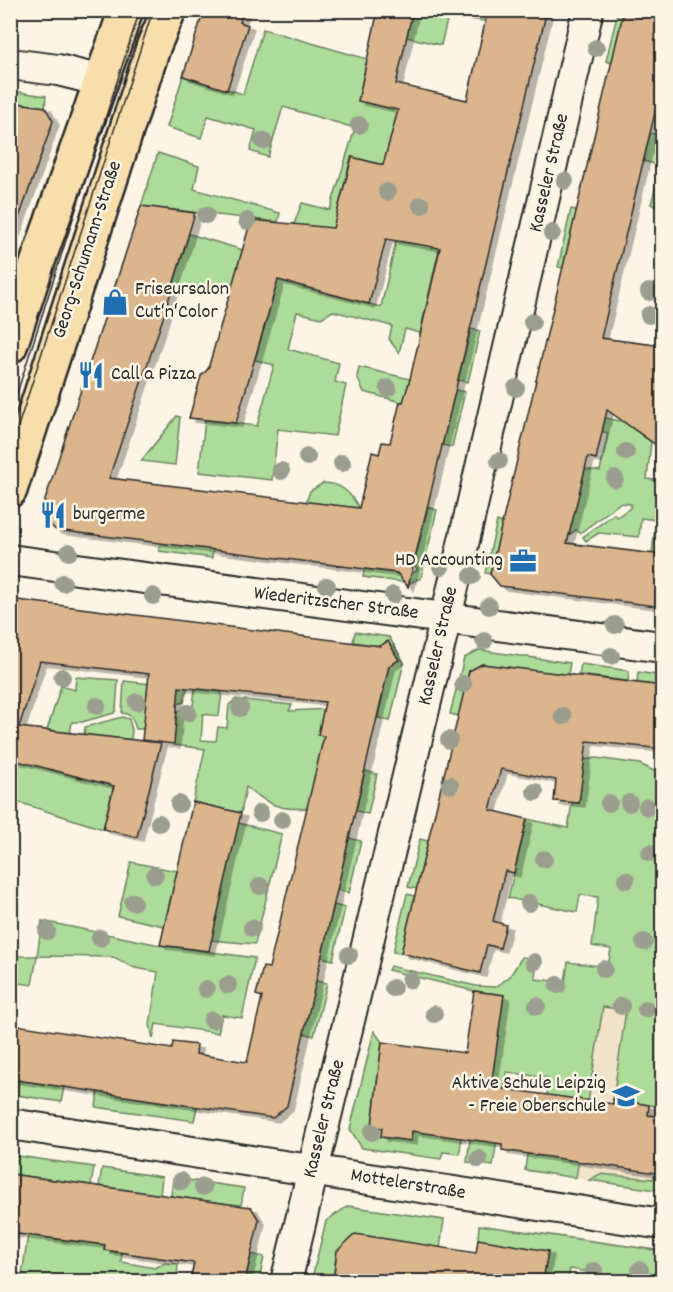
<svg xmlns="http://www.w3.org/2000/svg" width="673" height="1292" font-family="Dekko,sans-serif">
  <defs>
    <filter id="shadow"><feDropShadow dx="6" dy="4" stdDeviation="0" flood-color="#0004"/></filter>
  </defs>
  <rect width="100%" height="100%" fill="#fcf5e5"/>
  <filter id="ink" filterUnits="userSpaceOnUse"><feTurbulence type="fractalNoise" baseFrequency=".0167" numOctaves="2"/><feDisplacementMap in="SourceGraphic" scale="12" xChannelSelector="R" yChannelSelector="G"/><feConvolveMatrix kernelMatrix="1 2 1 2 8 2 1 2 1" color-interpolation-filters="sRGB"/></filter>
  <g filter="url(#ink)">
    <path fill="#f2e2ca" d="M 603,1007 L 662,1014 L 662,1191 L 576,1178 Z"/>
    <g fill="#acdb9a" stroke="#6c8362" stroke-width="1.5">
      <path d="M 413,11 L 494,11 L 491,22 L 448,16 L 441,45 L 406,37 Z"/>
      <path d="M 618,11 L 624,12 L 612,63 L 606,61 Z"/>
      <path d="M 263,29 L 367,59 L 358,101 L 412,113 L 383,165 L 351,157 L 333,230 L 297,285 L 381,307 L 396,241 L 416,244 L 454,183 L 420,333 L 405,329 L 399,353 L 389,339 L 392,326 L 333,311 L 321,318 L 297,312 L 288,349 L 339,363 L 335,382 L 346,385 L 335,436 L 278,429 L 272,480 L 199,472 L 205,420 L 257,426 L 274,365 L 255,360 L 294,224 L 302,203 L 330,210 L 355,128 L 283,107 L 268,157 L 250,151 L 256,130 L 208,116 L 201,138 L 167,127 L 183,76 L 243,94 Z"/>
      <path d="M 11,91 L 46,96 L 45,107 L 11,102 Z"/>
      <path d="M 662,129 L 662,211 L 651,204 L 661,166 L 643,161 L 650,133 L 661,135 Z"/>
      <path d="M 158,153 L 199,166 L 194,189 L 280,213 L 278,222 L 141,206 Z"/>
      <path d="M 571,209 L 577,210 L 563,268 L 558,267 Z"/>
      <path d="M 189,234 L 243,250 L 232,287 L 173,286 Z"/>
      <path d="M 471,329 L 480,331 L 468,382 L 458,380 Z"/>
      <path d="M 359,367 L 410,379 L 405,403 L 364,392 L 357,377 Z"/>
      <path d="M 455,390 L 465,392 L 452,447 L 442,445 Z"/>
      <path d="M 177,416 L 180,417 L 175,465 L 141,461 Z"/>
      <path d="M 601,417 L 624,422 L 651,442 L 647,479 L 662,481 L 662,555 L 652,553 L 656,520 L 641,518 L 639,537 L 599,533 L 586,541 L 583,537 L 614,514 L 617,517 L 630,508 L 631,504 L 620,503 L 580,533 L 576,530 L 569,535 L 584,469 L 600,471 L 608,433 L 597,430 Z"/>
      <path d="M 323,483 C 341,483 350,492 359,508 L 306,502 L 310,491 Z"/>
      <path d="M 428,507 L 437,510 L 421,578 L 410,583 L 363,577 L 364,569 L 397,573 L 402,579 L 418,570 L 414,564 Z"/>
      <path d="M 497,521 L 503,523 L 490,574 L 485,573 Z"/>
      <path d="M 160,543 L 213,549 L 212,558 L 159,551 Z"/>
      <path d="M 355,632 L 389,637 L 404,662 L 390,721 L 378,718 L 389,666 L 398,660 L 380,646 L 353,642 Z"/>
      <path d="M 479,650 L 570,663 L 568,675 L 482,664 L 469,671 L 459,716 L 450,714 L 464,658 Z"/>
      <path d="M 581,664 L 629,671 L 628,681 L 579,675 Z"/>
      <path d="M 638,672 L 662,676 L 662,686 L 637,683 Z"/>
      <path d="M 76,677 L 118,680 L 116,710 L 114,713 L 82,722 L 72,722 L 70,733 L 47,730 L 61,686 L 75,690 Z"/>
      <path d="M 124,681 L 187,688 L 184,702 C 169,707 146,710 143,729 L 136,729 C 133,720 132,714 122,713 Z"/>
      <path d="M 195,689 L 222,692 L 219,716 L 203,714 L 201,740 L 216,741 L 218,727 L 227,728 L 229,705 L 236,699 L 292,705 L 289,711 L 330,709 L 308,808 C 279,811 268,804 246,787 L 241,813 L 193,802 L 205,749 L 174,745 L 175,726 L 163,716 L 193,706 Z"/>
      <path d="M 122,717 L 129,719 L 132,730 L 131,740 L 125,740 L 103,829 L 11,800 L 11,774 L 24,734 L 44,740 L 37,766 L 86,779 L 97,737 L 84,735 L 85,727 Z"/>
      <path d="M 596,758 L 640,764 L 662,775 L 662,1107 L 613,1099 L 626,1010 L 603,1007 L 576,1178 L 525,1170 L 527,1154 L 564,1159 L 573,1099 L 547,1095 L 548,1078 L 507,1072 L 493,1166 L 467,1162 L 473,1115 L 504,995 L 474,991 L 388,970 L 390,966 L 476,986 L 496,987 L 510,976 L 522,957 L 537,959 L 535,979 L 565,982 L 568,962 L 608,967 L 611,949 L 592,946 L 598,897 L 580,895 L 577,912 L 508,898 L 527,819 L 568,828 L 572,803 L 579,803 L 584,760 Z"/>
      <path d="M 365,771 L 377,774 L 368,814 L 356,811 Z"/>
      <path d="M 238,823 L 282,834 L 255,944 L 211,940 Z"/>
      <path d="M 349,838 L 361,841 L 349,893 L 337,890 Z"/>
      <path d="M 420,839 L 428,841 L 417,889 L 408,887 Z"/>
      <path d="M 131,862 L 177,871 L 164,926 L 118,916 Z"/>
      <path d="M 407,894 L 415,896 L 401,953 L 393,952 Z"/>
      <path d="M 334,905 L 345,908 L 333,960 L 321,957 Z"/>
      <path d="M 42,921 L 160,945 L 255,958 L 242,1018 L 222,1015 L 218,1033 L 156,1024 L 153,1039 L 150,1025 L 158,972 L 135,968 L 113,957 L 37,956 L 32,985 L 13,982 L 11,996 L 11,956 L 37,956 Z"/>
      <path d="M 316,981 L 327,983 L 314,1036 L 303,1033 Z"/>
      <path d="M 374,1031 L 382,1042 L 372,1126 L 382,1128 L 381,1137 L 410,1141 L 412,1131 L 461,1138 L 460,1154 L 443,1152 L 441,1159 L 362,1148 L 350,1129 Z"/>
      <path d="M 19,1080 L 64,1087 L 61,1102 L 17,1095 Z"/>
      <path d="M 98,1092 L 197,1107 L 194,1121 L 96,1107 Z"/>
      <path d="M 662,1129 L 662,1191 L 589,1180 L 600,1174 L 653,1179 L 656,1173 Z"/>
      <path d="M 11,1155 L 94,1167 L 91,1185 L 11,1174 Z"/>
      <path d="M 102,1168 L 162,1177 L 160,1195 L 99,1186 Z"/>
      <path d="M 173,1178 L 244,1188 L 241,1206 L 171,1196 Z"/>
      <path d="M 348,1206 L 444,1220 L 440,1248 L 337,1251 L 333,1281 L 311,1282 L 326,1221 Z"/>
      <path d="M 479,1225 L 662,1251 L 662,1281 L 593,1281 L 594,1273 L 570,1269 L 568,1281 L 543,1281 L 548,1251 L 478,1239 Z"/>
      <path d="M 29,1228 L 41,1237 L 78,1242 L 106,1242 L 105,1250 L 122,1253 L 121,1262 L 155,1268 L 165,1263 L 178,1264 L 177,1281 L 21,1282 Z"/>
      <path d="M 251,1254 L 264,1257 L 259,1281 L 245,1282 Z"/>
    </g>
    <g fill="#dbb58c" stroke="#2b2b2b" stroke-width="1.5" filter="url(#shadow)">
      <path d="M 204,10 L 244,10 L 240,22 L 248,25 L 227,90 L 183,76 Z"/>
      <path d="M 378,10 L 413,10 L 396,84 L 467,100 L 488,10 L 547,10 L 408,587 L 397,573 L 56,530 L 45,521 L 43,506 L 141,206 L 195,213 L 163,318 L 109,478 L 359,508 L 372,452 L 379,454 L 382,442 L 390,443 L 400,402 L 403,402 L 410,379 L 440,248 L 386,239 L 369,304 L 278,280 L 236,423 L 189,418 L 201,376 L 208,369 L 251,220 L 333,228 L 352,157 L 383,165 L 398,110 L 358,101 Z"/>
      <path d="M 624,10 L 663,10 L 663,79 L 601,338 L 663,346 L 663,450 L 607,410 L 596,459 L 588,457 L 567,543 L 663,555 L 663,607 L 500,586 L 490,574 Z"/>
      <path d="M 10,102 L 45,107 L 53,121 L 14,232 L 10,232 Z"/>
      <path d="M 10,599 L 380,646 L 388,641 L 399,660 L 389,666 L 287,1106 L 273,1118 L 10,1079 L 10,1024 L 172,1049 L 173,1042 L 197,1045 L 196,1054 L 247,1062 L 262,997 L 256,995 L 263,967 L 269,968 L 324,736 L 318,735 L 325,702 L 179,687 L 174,744 L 142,740 L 149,674 L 40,661 L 19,727 L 161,743 L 137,837 L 103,829 L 114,786 L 10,759 Z"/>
      <path d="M 482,664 L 663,686 L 663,749 L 587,741 L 579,803 L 554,801 L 556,780 L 501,769 L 490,810 L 527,819 L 514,873 L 505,871 L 493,921 L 506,925 L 500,948 L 487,945 L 480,973 L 401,953 L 469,671 Z"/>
      <path d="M 193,802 L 241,813 L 209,951 L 160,945 Z"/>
      <path d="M 474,991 L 504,995 L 491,1087 L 613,1104 L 613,1099 L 649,1105 L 648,1115 L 663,1117 L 656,1173 L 502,1150 L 502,1144 L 412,1131 L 411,1141 L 381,1137 L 382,1128 L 372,1126 L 382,1042 L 465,1053 Z"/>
      <path d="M 10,1174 L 251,1207 L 259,1220 L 245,1281 L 190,1281 L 194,1263 L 104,1250 L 105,1245 L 10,1233 Z"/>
      <path d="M 355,1234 L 476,1253 L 478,1239 L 548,1251 L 543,1281 L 333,1281 L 337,1251 Z"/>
    </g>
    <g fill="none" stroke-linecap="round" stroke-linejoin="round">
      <defs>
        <g id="minor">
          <path d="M 10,64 L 58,70 L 102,81"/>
          <path d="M 10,560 L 662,647"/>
          <path d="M 10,1124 L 662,1224"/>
          <path d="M 286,1282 L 439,647 L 588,10"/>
        </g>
        <g id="major">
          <path d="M 10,346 L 40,255 L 126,10"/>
          <path d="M 10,490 L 154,45 L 169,10"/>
        </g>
      </defs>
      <use href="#minor" stroke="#2b2b2b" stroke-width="34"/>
      <use href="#major" stroke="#2b2b2b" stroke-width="38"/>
      <use href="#minor" stroke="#fcf5e5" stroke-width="30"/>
      <use href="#major" stroke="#f8deab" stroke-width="33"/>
      <g stroke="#2b2b2b" stroke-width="1.5">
        <path d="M 10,415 L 140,10"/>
        <path d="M 10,451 L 153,10"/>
      </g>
    </g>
    <g fill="#9b9e8e">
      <circle cx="596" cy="48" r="9"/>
      <circle cx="359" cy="125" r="9"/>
      <circle cx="263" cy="141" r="9"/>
      <circle cx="565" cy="181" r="9"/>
      <circle cx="387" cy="192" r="9"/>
      <circle cx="421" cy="205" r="9"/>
      <circle cx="206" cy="215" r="9"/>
      <circle cx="247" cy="221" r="9"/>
      <circle cx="552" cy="233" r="9"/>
      <circle cx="649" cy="292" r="9"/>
      <circle cx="649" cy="315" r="9"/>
      <circle cx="532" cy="322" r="9"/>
      <circle cx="388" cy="388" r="9"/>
      <circle cx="516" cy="388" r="9"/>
      <circle cx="626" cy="452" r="9"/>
      <circle cx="307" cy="457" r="9"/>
      <circle cx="499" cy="461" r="9"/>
      <circle cx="342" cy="463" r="9"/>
      <circle cx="281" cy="471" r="9"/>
      <circle cx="615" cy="479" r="9"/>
      <circle cx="69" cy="552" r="9"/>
      <circle cx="441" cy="567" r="9"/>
      <circle cx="472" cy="576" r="9"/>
      <circle cx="63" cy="583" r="9"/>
      <circle cx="327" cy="586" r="9"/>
      <circle cx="393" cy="595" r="9"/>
      <circle cx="153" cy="596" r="9"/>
      <circle cx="489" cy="606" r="9"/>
      <circle cx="615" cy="625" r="9"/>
      <circle cx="484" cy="641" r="9"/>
      <circle cx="611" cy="656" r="9"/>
      <circle cx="62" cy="677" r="9"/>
      <circle cx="463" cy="684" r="9"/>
      <circle cx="137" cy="702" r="9"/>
      <circle cx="97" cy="706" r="9"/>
      <circle cx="240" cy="708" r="9"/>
      <circle cx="188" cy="713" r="9"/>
      <circle cx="563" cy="716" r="9"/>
      <circle cx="449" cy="740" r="9"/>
      <circle cx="450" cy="785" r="9"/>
      <circle cx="535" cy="792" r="9"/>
      <circle cx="609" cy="803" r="9"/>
      <circle cx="629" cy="803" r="9"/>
      <circle cx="179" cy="804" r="9"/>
      <circle cx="647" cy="807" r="9"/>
      <circle cx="260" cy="813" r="9"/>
      <circle cx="282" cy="820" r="9"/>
      <circle cx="159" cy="823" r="9"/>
      <circle cx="650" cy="853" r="9"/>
      <circle cx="544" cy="859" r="9"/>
      <circle cx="155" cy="875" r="9"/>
      <circle cx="626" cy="880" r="9"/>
      <circle cx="260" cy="886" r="9"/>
      <circle cx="133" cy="902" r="9"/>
      <circle cx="529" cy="903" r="9"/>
      <circle cx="252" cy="928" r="9"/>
      <circle cx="47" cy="931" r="9"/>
      <circle cx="100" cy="938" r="9"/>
      <circle cx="644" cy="942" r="9"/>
      <circle cx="349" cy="955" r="9"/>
      <circle cx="534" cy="962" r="9"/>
      <circle cx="604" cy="969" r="9"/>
      <circle cx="410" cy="980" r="9"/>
      <circle cx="228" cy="985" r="9"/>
      <circle cx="558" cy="985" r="9"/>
      <circle cx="393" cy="988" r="9"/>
      <circle cx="206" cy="989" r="9"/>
      <circle cx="537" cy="1006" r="9"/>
      <circle cx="621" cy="1006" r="9"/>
      <circle cx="646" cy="1009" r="9"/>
      <circle cx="434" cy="1014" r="9"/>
      <circle cx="212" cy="1020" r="9"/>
      <circle cx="372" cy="1132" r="9"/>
      <circle cx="479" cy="1159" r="9"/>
      <circle cx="181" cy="1181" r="9"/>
      <circle cx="203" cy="1187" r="9"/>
      <circle cx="640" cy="1270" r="9"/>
      <circle cx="594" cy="1271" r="9"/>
    </g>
  </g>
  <defs>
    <symbol id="shop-bare" viewBox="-9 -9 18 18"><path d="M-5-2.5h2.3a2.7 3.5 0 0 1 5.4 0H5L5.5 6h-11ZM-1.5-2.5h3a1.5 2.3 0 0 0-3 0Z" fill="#1f6fb2" stroke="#fcf5e5" stroke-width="2.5" paint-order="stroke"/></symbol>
    <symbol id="restaurant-bare" viewBox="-9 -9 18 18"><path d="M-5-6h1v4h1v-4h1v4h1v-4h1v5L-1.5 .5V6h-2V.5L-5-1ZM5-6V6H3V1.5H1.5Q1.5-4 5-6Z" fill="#1f6fb2" stroke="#fcf5e5" stroke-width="2.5" paint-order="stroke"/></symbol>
    <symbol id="office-bare" viewBox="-9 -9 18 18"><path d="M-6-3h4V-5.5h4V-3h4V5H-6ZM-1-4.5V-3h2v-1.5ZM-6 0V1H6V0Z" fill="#1f6fb2" stroke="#fcf5e5" stroke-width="2.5" paint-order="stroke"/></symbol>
    <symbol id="school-bare" viewBox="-9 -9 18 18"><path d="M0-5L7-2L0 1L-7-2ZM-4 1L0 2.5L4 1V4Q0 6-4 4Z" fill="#1f6fb2" stroke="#fcf5e5" stroke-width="2.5" paint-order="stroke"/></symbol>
  </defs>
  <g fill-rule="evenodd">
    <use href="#shop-bare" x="96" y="283" width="38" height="38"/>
    <use href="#restaurant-bare" x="72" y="356" width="38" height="38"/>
    <use href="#restaurant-bare" x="34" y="496" width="38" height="38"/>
    <use href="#office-bare" x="504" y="542" width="38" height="38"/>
    <use href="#school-bare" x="607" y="1077" width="38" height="38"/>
  </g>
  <g text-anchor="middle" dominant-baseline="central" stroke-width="5" stroke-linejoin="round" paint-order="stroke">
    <g font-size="20" fill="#2b2b2b" stroke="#fcf5e5">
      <text transform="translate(550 173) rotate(-77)">Kasseler Straße</text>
      <text transform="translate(88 250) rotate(-72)">Georg-Schumann-Straße</text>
      <text transform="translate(336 604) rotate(7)">Wiederitzscher Straße</text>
      <text transform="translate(439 646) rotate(-77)">Kasseler Straße</text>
      <text transform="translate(325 1119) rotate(-76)">Kasseler Straße</text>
      <text transform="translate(408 1185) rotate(9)">Mottelerstraße</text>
    </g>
    <g font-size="20" fill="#2b2b2b" stroke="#fcf5e5" text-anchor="start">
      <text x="135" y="290">Friseursalon<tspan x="135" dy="23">Cut‘n‘Color</tspan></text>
      <text x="111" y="375">Call a Pizza</text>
      <text x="73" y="515">burgerme</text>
      <text x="503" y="561" text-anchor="end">HD Accounting</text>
      <text x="606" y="1084" text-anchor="end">Aktive Schule Leipzig<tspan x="606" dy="23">- Freie Oberschule</tspan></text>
    </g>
  </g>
  <rect width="673" height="1292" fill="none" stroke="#fcf5e5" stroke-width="36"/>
  <rect x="18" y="18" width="637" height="1256" fill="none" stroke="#2b2b2b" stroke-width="2" filter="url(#ink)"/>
</svg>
